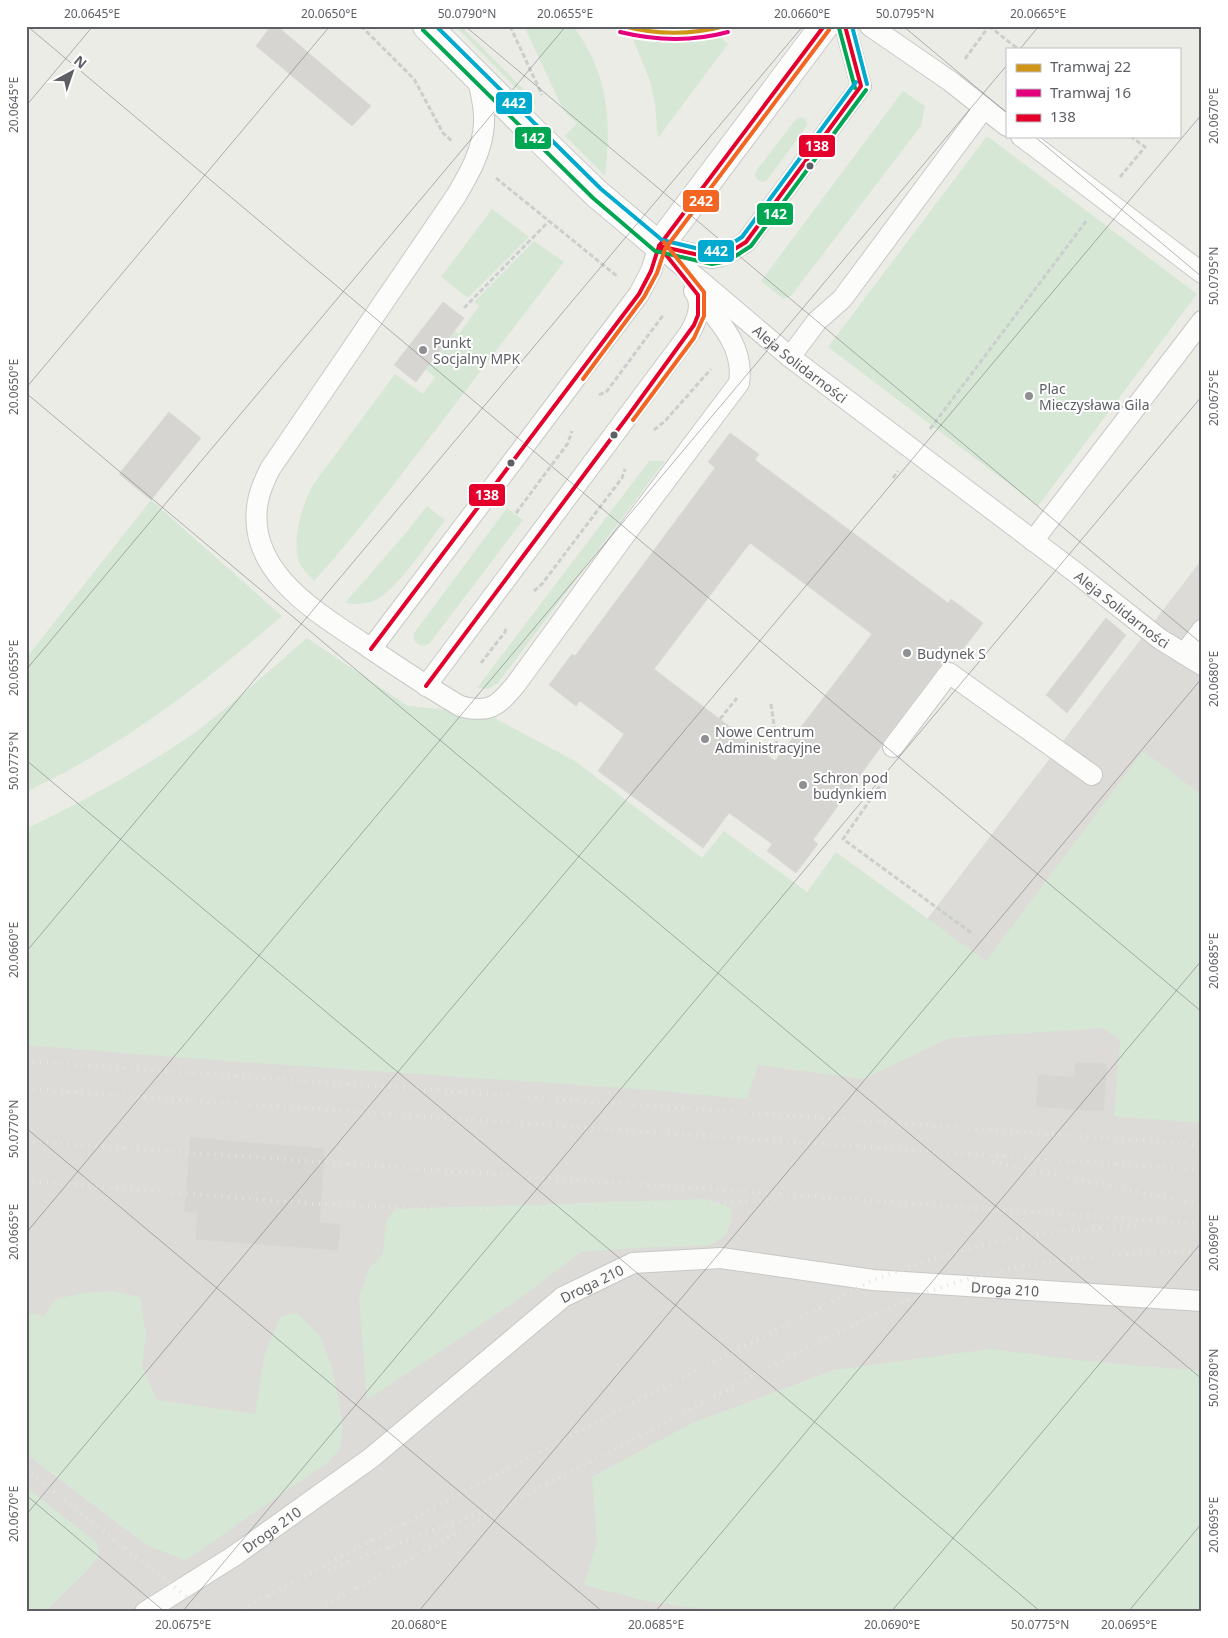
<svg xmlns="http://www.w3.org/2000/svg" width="1228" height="1638" font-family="'Noto Sans',sans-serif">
  <rect width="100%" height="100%" fill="#ecece7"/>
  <path fill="#dcdbd7" d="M 1202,559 L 1202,1612 L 26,1612 L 26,881 L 837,1037 Z"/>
  <g fill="#d6e7d6">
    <path d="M 455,26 L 461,26 L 536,102 L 533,105 Z"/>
    <path d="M 524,26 L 573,26 C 608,71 612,122 605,176 L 565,136 L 577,123 L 564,111 Z"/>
    <path d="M 720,37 L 728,44 L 658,138 L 655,104 L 650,81 L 633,39 C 665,44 688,44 720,37 Z"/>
    <path d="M 903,91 L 925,106 L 921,126 L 791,296 L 783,299 L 761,281 Z"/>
    <path d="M 801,117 C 806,119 807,121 807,126 L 767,180 L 762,182 L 758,180 L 755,176 L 756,171 L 796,119 Z"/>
    <path d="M 987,136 L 1197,294 L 1038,506 L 828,347 Z"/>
    <path d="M 492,209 L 529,237 L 468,298 L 441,277 Z"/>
    <path d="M 534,241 L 564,262 L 385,496 L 343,548 L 314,581 C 309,575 302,569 299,562 C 291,541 303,500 315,482 L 395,374 L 423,394 L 435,377 L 425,369 L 454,331 L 459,334 L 479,306 L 474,302 Z"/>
    <path d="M 649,461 L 665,461 L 498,683 L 488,689 L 477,688 Z"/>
    <path d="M 151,500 L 282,616 C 218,671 151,724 78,765 C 61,775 43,783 26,792 L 26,658 Z"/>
    <path d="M 427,506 L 445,520 C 430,540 397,590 376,600 C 366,604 356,605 345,603 L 405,534 Z"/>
    <path d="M 507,508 L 523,520 L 429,644 C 420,648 412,643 414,633 Z"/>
    <path d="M 307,638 L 408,706 L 485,713 L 575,761 L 702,858 L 724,831 L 807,892 L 836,852 L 986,961 L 1143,751 L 1202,795 L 1202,1123 L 1114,1116 L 1120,1040 L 1103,1028 L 949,1038 L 864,1079 L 758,1065 L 747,1099 L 653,1090 L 200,1059 L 26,1045 L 26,829 C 85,800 143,769 197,731 C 235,702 271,669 307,638 Z"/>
    <path d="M 707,1199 L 731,1208 L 731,1222 L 726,1235 L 711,1245 L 633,1248 L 581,1252 L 515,1302 L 367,1400 L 359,1298 L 369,1269 L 383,1254 L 386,1220 L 396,1209 Z"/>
    <path d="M 112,1291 L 140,1297 L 146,1335 L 142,1366 L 157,1400 L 255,1414 L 265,1353 L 281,1316 L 297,1313 L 320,1336 L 331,1365 L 336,1387 L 343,1426 L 340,1449 L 327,1463 L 186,1560 L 151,1547 L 125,1529 L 26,1454 L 26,1313 L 44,1316 L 56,1299 L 84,1293 Z"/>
    <path d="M 990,1349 L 1094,1362 L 1202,1371 L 1202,1612 L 726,1612 L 646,1601 L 584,1585 L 597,1542 L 592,1477 L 692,1423 L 834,1370 Z"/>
    <path d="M 26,1487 L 96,1542 L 99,1556 L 89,1569 L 45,1612 L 26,1612 Z"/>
  </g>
  <g fill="#d6d5d2" stroke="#dbdbd6" fill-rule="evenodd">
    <path d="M 271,26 L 277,26 L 371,106 L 352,126 L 256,46 Z"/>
    <path d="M 443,302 L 464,318 L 416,382 L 394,365 Z"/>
    <path d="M 169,412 L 201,438 L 151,500 L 119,474 Z"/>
    <path d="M 730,433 L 759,454 L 755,460 L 948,603 L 951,599 L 983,623 L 961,652 L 956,648 L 945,662 L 940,666 L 884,740 L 881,747 L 813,840 L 818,844 L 796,873 L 767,851 L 772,844 L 729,813 L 703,848 L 598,771 L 624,734 L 580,701 L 576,706 L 549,685 L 572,654 L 575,656 L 715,468 L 708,462 ZM 750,543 L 872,634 L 775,761 L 654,669 Z"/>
    <path d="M 1106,618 L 1126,635 L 1067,713 L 1046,695 Z"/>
    <path d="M 1075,1062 L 1107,1063 L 1104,1112 L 1036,1107 L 1038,1074 L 1074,1077 Z"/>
    <path d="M 190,1137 L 325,1148 L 320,1222 L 341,1224 L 338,1251 L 195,1240 L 197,1213 L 184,1212 Z"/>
  </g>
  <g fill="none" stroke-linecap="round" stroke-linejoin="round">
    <defs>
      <g id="lane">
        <path d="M 870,26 L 950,81 L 1007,126"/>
        <path d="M 477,77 C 481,92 485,108 484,123 C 483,150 469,174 456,196 L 270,469 C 265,479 260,489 258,501 C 245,569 313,610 361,642 C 393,664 426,686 460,706 C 490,714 498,706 516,684 L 627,532 L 739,383 C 745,347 719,321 698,295"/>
        <path d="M 1021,136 L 1202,273"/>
        <path id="s1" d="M 659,246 L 790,357 L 1075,572 L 1160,639 L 1202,665"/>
        <path d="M 663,247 L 712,258 L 725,255 L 746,242 L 861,86 L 845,26"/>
        <path d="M 790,357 L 817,321 L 842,299 L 984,108"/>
        <path d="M 1033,541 L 1202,321"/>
        <path d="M 371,649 L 639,294 L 651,271 L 659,246"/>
        <path d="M 1184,654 L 1202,630"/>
        <path d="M 426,686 L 689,334 C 696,322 705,304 694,291"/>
        <path d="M 893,747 L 949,673 L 1092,775"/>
        <path id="s2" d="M 145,1612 L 234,1556 L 371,1458 L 563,1297 L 633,1263 L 721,1258 L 873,1280 L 1202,1301"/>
      </g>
      <path id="secondary" d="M 427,26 L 536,135 L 597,194 L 659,246 L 824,26"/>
    </defs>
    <use href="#lane" stroke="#c8c8c7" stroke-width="22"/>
    <use href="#secondary" stroke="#c8c9c9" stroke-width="30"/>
    <g stroke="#cacecc" stroke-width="3" stroke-dasharray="5 2.5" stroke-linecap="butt">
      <path d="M 361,26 L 414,79 L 443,133 L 453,142"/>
      <path d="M 510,26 L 542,95"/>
      <path d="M 989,26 L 1018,49"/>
      <path d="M 965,59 L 989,26"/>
      <path d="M 1120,177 L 1145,147 L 1130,136"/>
      <path d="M 496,178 L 618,277"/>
      <path d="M 464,308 L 549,221"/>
      <path d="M 599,395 L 607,391 L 664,314"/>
      <path d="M 930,429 L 1087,220"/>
      <path d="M 654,430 L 665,421 L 711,369"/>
      <path d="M 893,478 L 898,471"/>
      <path d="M 516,513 L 568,443 L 572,431"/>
      <path d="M 534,591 L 542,584 L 622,478 L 625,469"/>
      <path d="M 481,663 L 505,632 L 506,628"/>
      <path d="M 771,704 L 778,753"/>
      <path d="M 720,719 L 737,698"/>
      <path d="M 888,774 L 843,839 L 973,934"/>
    </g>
    <use href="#lane" stroke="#fcfcfb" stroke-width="20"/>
    <use href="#secondary" stroke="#fcfcfb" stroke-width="28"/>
    <g stroke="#e3e4e3" stroke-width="4" stroke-dasharray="1 6" stroke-linecap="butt">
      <path d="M 26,1061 L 1202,1145"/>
      <path d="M 26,1089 L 1202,1170"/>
      <path d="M 26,1141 L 1202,1224"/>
      <path d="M 993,1162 L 1202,1205"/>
      <path d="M 26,1181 L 304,1203 L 432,1209 L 598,1209 L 778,1200"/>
      <path d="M 26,1470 L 206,1612"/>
      <path d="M 328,1570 L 487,1510"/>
      <path d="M 236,1612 L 608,1416 L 873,1280 L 932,1259 L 999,1241 L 1054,1232 L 1139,1226"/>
      <path d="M 313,1612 C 383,1574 452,1535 523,1497 C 573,1470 624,1445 674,1418 C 748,1380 820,1338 896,1305 C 986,1264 1104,1250 1202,1253"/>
    </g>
    <defs>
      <g id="bus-1">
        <path d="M 659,246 L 712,258 L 725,255 L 746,242 L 861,86 L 845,26"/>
        <path d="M 371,649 L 639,294 L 651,271 L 659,246 L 824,26"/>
        <path d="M 426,686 L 628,416 L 694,325 L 698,315 L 698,295 L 659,246"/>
      </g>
      <g id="bus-2">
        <path d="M 839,28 L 855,88"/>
        <path d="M 423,30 L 593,198 L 655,251 L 712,264 L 728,261 L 751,246 L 866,90"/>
      </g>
      <g id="bus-3">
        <path d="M 436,26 L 601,189 L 662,240 L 712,252 L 723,249 L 742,237 L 856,82"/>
        <path d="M 852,26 L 867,84"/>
      </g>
      <g id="bus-4">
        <path d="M 583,379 L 644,297 L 657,273 L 665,249 L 829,30"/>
        <path d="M 633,420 L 694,338 L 704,316 L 704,292 L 664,242"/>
      </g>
    </defs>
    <use href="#bus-1" stroke="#fff" stroke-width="8"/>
    <use href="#bus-2" stroke="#fff" stroke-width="8"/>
    <use href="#bus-3" stroke="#fff" stroke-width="8"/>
    <use href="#bus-4" stroke="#fff" stroke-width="8"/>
    <use href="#bus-1" stroke="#e4002b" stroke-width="4"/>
    <use href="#bus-2" stroke="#00a651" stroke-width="4"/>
    <use href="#bus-3" stroke="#00a9ce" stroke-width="4"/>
    <use href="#bus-4" stroke="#f26522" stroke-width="4"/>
    <defs>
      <path id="tram-1" d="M 623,26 C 657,35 691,35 725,26"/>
      <path id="tram-2" d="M 620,32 C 657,41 691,42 728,32"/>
    </defs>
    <use href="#tram-1" stroke="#fff" stroke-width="8"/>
    <use href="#tram-2" stroke="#fff" stroke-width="8"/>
    <use href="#tram-1" stroke="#d09419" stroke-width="4"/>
    <use href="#tram-2" stroke="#e5007d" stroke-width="4"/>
  </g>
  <path fill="none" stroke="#5d5f64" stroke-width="1" stroke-opacity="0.45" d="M 27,26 L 1202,1012M 465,26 L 1202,644M 903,26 L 1007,113M 1020,49 L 1039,26M 26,106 L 93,26M 1034,136 L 1202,277M 26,388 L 330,26M 26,393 L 1202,1379M 26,670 L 566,26M 26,760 L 1041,1612M 26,952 L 803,26M 26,1128 L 603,1612M 26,1233 L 1007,65M 26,1495 L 165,1612M 26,1515 L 1202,114M 182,1612 L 1202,396M 418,1612 L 1202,678M 655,1612 L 1202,960M 891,1612 L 1202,1242M 1128,1612 L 1202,1523"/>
  <g fill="#5d5f64" stroke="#fff" stroke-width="2">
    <circle cx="810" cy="166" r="4.5"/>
    <circle cx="614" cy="435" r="4.5"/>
    <circle cx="511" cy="463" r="4.5"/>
  </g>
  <g fill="#8f9092" stroke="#fff" stroke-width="2">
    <circle cx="423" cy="350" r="5"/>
    <circle cx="1029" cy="396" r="5"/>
    <circle cx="907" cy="653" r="5"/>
    <circle cx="705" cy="739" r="5"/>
    <circle cx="803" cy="785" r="5"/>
  </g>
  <g text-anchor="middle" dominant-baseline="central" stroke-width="4" stroke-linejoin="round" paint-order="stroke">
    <g font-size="14" fill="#5d5f64" stroke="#fff" text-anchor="start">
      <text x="433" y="342">Punkt<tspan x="433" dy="16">Socjalny MPK</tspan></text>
      <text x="1039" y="388">Plac<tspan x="1039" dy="16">Mieczysława Gila</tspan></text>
      <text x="917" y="653">Budynek S</text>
      <text x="715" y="731">Nowe Centrum<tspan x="715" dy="16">Administracyjne</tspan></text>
      <text x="813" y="777">Schron pod<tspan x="813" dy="16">budynkiem</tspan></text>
    </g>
    <g font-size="14" fill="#5d5f64" stroke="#fff">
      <text stroke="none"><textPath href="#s1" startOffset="184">Aleja Solidarności</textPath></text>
      <text stroke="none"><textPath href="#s1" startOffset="589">Aleja Solidarności</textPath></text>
      <text stroke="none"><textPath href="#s2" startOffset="556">Droga 210</textPath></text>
      <text stroke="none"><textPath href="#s2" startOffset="976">Droga 210</textPath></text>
      <text stroke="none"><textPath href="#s2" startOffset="151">Droga 210</textPath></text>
    </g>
  </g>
  <g stroke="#fff" stroke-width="2">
    <rect x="495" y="91" width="38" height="24" rx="5" fill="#00a9ce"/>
    <rect x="514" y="126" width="38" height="24" rx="5" fill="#00a651"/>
    <rect x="798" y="134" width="38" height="24" rx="5" fill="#e4002b"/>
    <rect x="682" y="189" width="38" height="24" rx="5" fill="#f26522"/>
    <rect x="756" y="202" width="38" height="24" rx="5" fill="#00a651"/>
    <rect x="697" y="239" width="38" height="24" rx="5" fill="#00a9ce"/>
    <rect x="468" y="483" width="38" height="24" rx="5" fill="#e4002b"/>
  </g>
  <g font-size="14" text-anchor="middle" font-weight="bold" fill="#fff">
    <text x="514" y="108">442</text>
    <text x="533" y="143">142</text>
    <text x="817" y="151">138</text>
    <text x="701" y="206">242</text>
    <text x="775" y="219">142</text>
    <text x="716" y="256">442</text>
    <text x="487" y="500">138</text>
  </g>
  <rect width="1228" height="1638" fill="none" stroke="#ffffff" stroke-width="55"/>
  <rect x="1006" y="48" width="175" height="90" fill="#ffffff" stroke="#bebfc1"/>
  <rect x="1016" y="64" width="25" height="8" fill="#d09419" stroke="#bebfc1"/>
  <text x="1050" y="72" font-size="15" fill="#5d5f64">Tramwaj 22</text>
  <rect x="1016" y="89" width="25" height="8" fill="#e5007d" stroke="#bebfc1"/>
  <text x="1050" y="98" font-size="15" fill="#5d5f64">Tramwaj 16</text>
  <rect x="1016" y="114" width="25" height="8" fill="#e4002b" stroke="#bebfc1"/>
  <text x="1050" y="122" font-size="15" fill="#5d5f64">138</text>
  <g transform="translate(72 72) rotate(40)" stroke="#ffffff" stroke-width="4" paint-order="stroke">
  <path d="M0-4L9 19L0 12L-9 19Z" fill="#5d5f64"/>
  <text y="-8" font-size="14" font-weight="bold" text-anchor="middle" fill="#5d5f64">N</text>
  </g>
  <rect x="28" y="28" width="1172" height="1582" fill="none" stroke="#5d5f64" stroke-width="2"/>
  <g font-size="12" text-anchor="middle" fill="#5d5f64">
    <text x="92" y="18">20.0645°E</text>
    <text x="329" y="18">20.0650°E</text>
    <text x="467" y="18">50.0790°N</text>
    <text x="565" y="18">20.0655°E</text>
    <text x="802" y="18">20.0660°E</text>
    <text x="905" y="18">50.0795°N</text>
    <text x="1038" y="18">20.0665°E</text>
    <text transform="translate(14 105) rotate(-90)" y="4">20.0645°E</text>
    <text transform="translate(1214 116) rotate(-90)" y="4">20.0670°E</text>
    <text transform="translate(1214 276) rotate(-90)" y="4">50.0795°N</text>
    <text transform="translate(14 387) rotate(-90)" y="4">20.0650°E</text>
    <text transform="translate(1214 398) rotate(-90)" y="4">20.0675°E</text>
    <text transform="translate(14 668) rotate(-90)" y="4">20.0655°E</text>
    <text transform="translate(1214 679) rotate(-90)" y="4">20.0680°E</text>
    <text transform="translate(14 761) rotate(-90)" y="4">50.0775°N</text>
    <text transform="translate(14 950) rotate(-90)" y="4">20.0660°E</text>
    <text transform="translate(1214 961) rotate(-90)" y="4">20.0685°E</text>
    <text transform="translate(14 1129) rotate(-90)" y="4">50.0770°N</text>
    <text transform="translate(14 1232) rotate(-90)" y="4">20.0665°E</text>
    <text transform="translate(1214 1243) rotate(-90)" y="4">20.0690°E</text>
    <text transform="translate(1214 1378) rotate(-90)" y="4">50.0780°N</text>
    <text transform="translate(14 1514) rotate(-90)" y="4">20.0670°E</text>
    <text transform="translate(1214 1525) rotate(-90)" y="4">20.0695°E</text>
    <text x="183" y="1629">20.0675°E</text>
    <text x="419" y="1629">20.0680°E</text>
    <text x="656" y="1629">20.0685°E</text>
    <text x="892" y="1629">20.0690°E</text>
    <text x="1040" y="1629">50.0775°N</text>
    <text x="1129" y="1629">20.0695°E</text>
  </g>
</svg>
